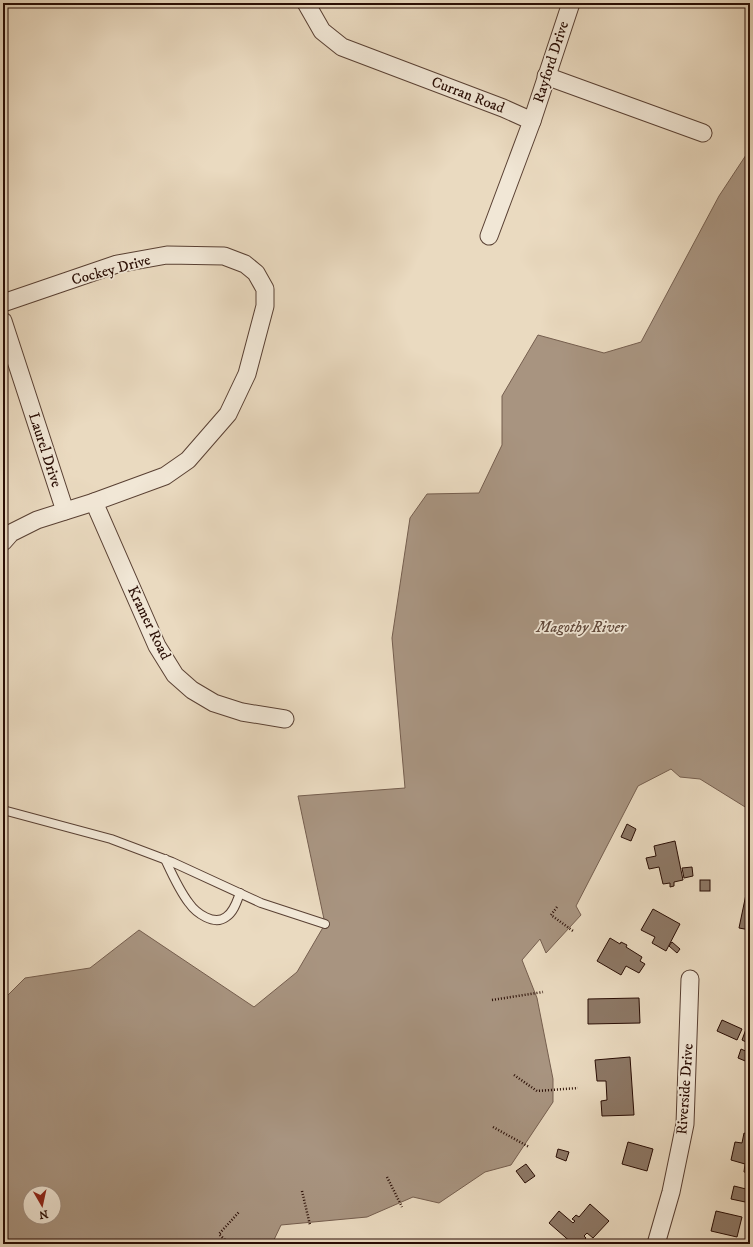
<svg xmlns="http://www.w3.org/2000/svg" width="753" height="1247" font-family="'IM FELL DW Pica',serif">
  <rect width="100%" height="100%" fill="#eadac0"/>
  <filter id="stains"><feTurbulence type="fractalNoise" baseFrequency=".005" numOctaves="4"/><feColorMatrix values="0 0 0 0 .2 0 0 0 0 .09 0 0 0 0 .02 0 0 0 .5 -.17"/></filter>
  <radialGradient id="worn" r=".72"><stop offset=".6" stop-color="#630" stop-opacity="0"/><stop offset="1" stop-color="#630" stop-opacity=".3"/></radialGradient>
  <path fill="#a89480" stroke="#755e4e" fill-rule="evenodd" d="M 750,149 L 750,810 L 700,779 L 680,777 L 671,769 L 638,786 L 576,906 L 581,915 L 546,953 L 540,939 L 522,960 L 537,998 L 553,1079 L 553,1102 L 511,1165 L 485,1172 L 439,1203 L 413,1197 L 367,1217 L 281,1225 L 272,1244 L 3,1244 L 3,1000 L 25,978 L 90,968 L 139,930 L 254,1007 L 297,972 L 325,924 L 298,796 L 405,788 L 392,638 L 410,518 L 427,494 L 479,493 L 502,445 L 502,396 L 538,335 L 604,353 L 641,342 L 719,196 ZM 30,1193 L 54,1193 L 54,1217 L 30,1217 Z"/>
  <g fill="#8d7866" stroke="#290d04">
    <path d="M 627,824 L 636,829 L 631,841 L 621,837 Z"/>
    <path d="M 675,841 L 683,880 L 674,882 L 674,886 L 670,887 L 670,883 L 663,884 L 659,867 L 649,869 L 646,858 L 656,856 L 654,846 Z"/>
    <path d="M 692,867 L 693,876 L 684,878 L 682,868 Z"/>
    <path d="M 750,875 L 750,930 L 739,928 Z"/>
    <rect x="700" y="880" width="10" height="11"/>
    <path d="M 653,909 L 680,924 L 666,951 L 652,943 L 655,937 L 641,930 Z"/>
    <path d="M 610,938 L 620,944 L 621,942 L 627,945 L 626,947 L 642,957 L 640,961 L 645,964 L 639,973 L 626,966 L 621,975 L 597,961 Z"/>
    <path d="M 672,942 L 680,949 L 677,953 L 669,946 Z"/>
    <path d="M 639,998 L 640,1023 L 588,1024 L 588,999 Z"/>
    <path d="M 722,1020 L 742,1029 L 737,1040 L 717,1031 Z"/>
    <path d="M 749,1021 L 750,1022 L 750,1044 L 742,1040 Z"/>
    <path d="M 741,1049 L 750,1053 L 750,1063 L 738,1058 Z"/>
    <path d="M 630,1057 L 634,1115 L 602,1116 L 601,1101 L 607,1100 L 606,1081 L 597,1081 L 595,1060 Z"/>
    <path d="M 744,1133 L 750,1135 L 750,1173 L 744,1172 L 745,1164 L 731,1160 L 735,1142 L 742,1143 Z"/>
    <path d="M 628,1142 L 653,1149 L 647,1171 L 622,1164 Z"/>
    <path d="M 558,1149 L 569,1152 L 566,1161 L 556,1157 Z"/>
    <path d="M 526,1164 L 535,1176 L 525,1183 L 516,1171 Z"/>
    <path d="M 734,1186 L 750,1190 L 750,1203 L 731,1199 Z"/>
    <path d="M 590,1204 L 609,1221 L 593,1238 L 587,1233 L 584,1236 L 586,1238 L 582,1243 L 580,1240 L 577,1244 L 573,1244 L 549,1223 L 559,1211 L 573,1223 L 575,1221 L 572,1219 L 576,1215 L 579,1217 Z"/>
    <path d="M 716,1211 L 742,1217 L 737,1237 L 711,1231 Z"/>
  </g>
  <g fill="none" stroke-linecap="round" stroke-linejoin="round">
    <defs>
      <g id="service">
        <path d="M 3,810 L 111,839 L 172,862 L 261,903 L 325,924"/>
        <path d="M 165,859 C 172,874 179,890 189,903 C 196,913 214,926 226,917 C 234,912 237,901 240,893"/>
      </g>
      <g id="minor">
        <path d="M 306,3 L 322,31 L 342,47 L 503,108 L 532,121"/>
        <path d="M 546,76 L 703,133"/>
        <path d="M 489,236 L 532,121 L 571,3"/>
        <path d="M 3,303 L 117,264 L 167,255 L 224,256 L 245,264 L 256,273 L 265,289 L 265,306 L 247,374 L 228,414 L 188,460 L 165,476 L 94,502 L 37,520 L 11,533 L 3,542"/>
        <path d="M 3,321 L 65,511"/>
        <path d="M 94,502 L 157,646 L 175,675 L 192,690 L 214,703 L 242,712 L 285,719"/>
        <path d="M 656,1244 L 671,1192 L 685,1124 L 690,979"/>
      </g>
    </defs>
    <use href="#service" stroke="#594033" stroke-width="10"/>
    <use href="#minor" stroke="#594033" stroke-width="19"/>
    <g stroke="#290d04" stroke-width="2.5" stroke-dasharray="1 2" stroke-linecap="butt">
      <path d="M 557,907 L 551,915 L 573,931"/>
      <path d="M 492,1000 L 543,992"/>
      <path d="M 514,1075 L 537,1091 L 578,1088"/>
      <path d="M 493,1127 L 529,1147"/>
      <path d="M 387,1177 L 402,1207"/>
      <path d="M 302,1191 L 310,1225"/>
      <path d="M 229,1244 L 219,1234 L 239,1212"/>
    </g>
    <use href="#service" stroke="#f1e7d6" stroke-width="8"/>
    <use href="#minor" stroke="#f1e7d6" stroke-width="17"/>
  </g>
  <g text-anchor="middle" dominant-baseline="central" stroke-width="3.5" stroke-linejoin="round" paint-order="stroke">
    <g font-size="15" fill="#290d04" stroke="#f1e7d6">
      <text transform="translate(551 62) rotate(-72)">Rayford Drive</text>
      <text transform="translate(468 95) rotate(21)">Curran Road</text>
      <text transform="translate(111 270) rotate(-15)">Cockey Drive</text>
      <text transform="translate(45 450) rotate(72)">Laurel Drive</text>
      <text transform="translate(149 623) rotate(64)">Kramer Road</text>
      <text transform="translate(685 1089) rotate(-86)">Riverside Drive</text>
    </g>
    <g font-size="16" font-style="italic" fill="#624a3c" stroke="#f1e7d6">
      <text x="581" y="627">Magothy River</text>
    </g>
  </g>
  <rect width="753" height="1247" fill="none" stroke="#eadac0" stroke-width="16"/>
  <rect x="4" y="4" width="745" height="1239" fill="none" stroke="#290d04" stroke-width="2"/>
  <rect x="8" y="8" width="737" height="1231" fill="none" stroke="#290d04"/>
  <g transform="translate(42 1205) rotate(171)"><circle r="19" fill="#f1e7d6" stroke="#a19082"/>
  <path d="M0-3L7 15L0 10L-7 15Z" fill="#8f2418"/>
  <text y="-6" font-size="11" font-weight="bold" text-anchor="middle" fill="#290d04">N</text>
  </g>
  <rect width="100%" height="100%" filter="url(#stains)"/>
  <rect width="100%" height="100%" fill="url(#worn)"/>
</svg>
